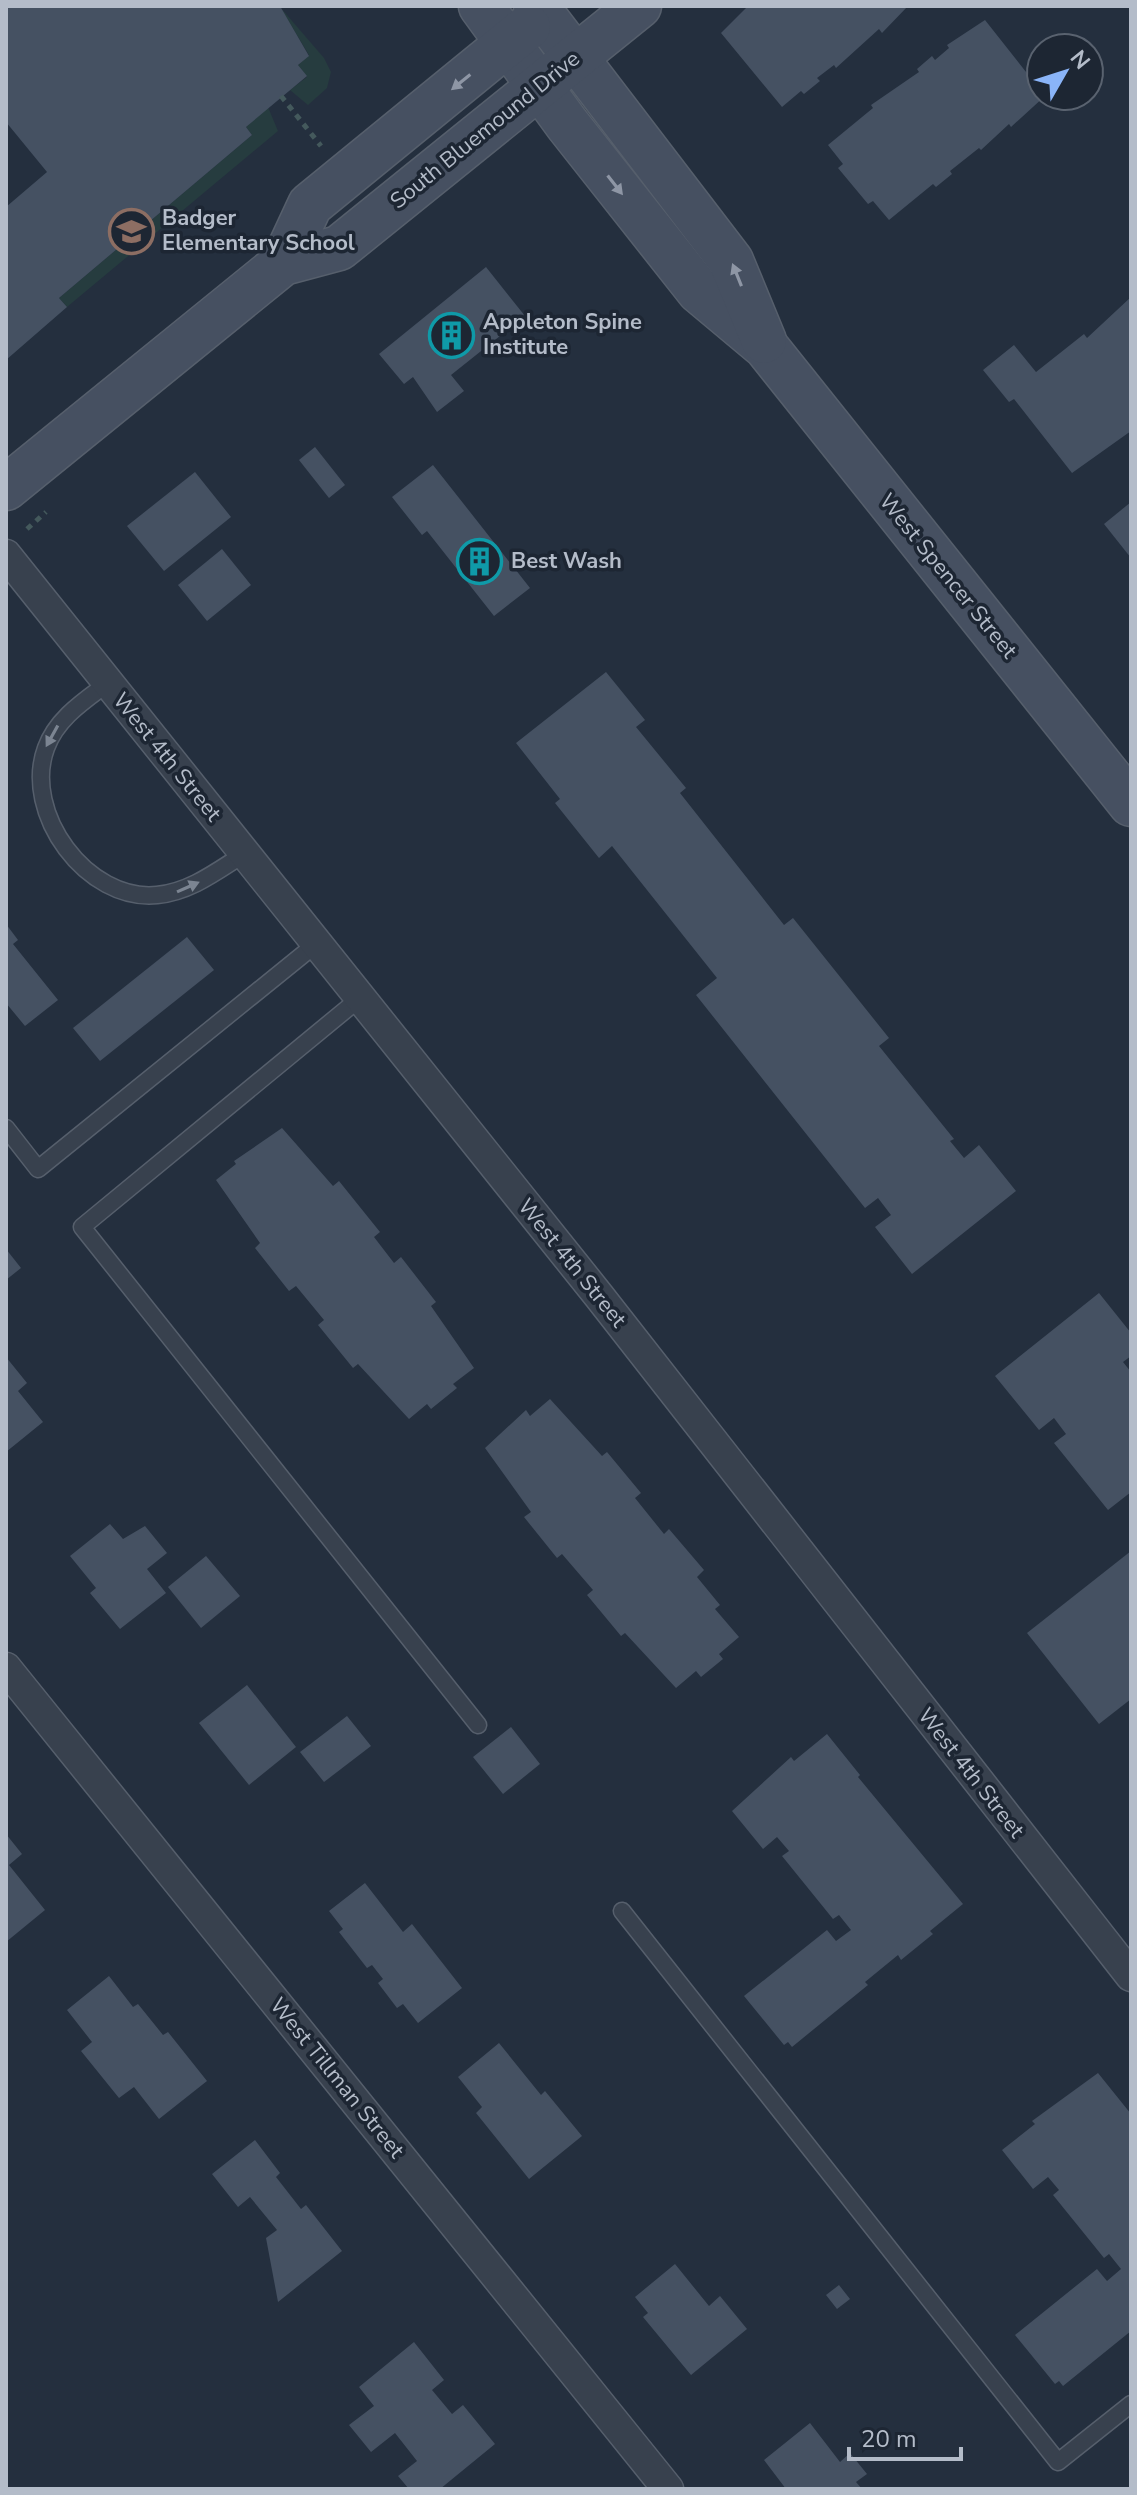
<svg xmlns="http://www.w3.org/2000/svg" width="1137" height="2495" font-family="'Nunito Sans',sans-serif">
  <rect width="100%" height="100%" fill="#242f3e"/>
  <g fill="#263c3f">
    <path d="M 280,7 L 324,58 L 331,72 L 327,88 L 308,105 L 290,90 L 307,77 L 298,65 L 309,55 Z"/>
    <path d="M 268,107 L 278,131 L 67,307 L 59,298 L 252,135 L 246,127 Z"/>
  </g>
  <g fill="#455162">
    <path d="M 6,6 L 280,6 L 309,56 L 298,65 L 307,76 L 246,127 L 252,135 L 59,298 L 67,307 L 6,360 L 6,207 L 47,172 L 6,122 Z"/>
    <path d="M 748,6 L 908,6 L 882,33 L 879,29 L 836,68 L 834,65 L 817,78 L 820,81 L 804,94 L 801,91 L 782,107 L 721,33 Z"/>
    <path d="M 985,20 L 1041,91 L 1041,96 L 1045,96 L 1011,127 L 1009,124 L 981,150 L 979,148 L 950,171 L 952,174 L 936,187 L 933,184 L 889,220 L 873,201 L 868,204 L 838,168 L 843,164 L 828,145 L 873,108 L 871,105 L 919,72 L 917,69 L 932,56 L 935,60 L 949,48 L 947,45 Z"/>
    <path d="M 486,267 L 525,316 L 451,375 L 464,391 L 437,412 L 413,377 L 404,384 L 379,354 Z"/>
    <path d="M 1131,297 L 1131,431 L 1072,473 L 1014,399 L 1009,402 L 983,370 L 1014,345 L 1036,372 L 1084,334 L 1087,338 Z"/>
    <path d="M 315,447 L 345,485 L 329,498 L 299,460 Z"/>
    <path d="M 433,465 L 530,588 L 494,616 L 427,531 L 422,535 L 392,497 Z"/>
    <path d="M 195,472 L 231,517 L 164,571 L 127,526 Z"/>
    <path d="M 1131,502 L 1131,558 L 1104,524 Z"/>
    <path d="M 222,549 L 251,585 L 207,621 L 178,585 Z"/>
    <path d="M 606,672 L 645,720 L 636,727 L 686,788 L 680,793 L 784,925 L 793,918 L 889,1038 L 879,1046 L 954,1139 L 950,1141 L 964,1158 L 979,1145 L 1016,1191 L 912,1274 L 875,1227 L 891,1215 L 878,1198 L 865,1208 L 696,995 L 717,978 L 612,846 L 599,858 L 555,803 L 560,799 L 516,743 Z"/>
    <path d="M 6,924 L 18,940 L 13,944 L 58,1000 L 25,1026 L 6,1003 Z"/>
    <path d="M 187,937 L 214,970 L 100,1061 L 73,1028 Z"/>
    <path d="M 282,1128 L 333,1186 L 339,1181 L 380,1232 L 374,1237 L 394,1263 L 401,1257 L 436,1302 L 431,1306 L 474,1368 L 453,1384 L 457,1388 L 431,1409 L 427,1404 L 409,1419 L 358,1364 L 353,1368 L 318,1325 L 324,1320 L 296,1286 L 289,1291 L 255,1248 L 260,1243 L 216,1180 L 236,1164 L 234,1161 Z"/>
    <path d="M 6,1249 L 21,1268 L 6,1280 Z"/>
    <path d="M 1099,1293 L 1131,1333 L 1131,1356 L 1123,1362 L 1131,1372 L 1131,1492 L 1108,1510 L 1054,1443 L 1066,1434 L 1054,1418 L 1039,1430 L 995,1376 Z"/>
    <path d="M 6,1357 L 27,1383 L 18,1391 L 43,1422 L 6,1452 Z"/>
    <path d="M 550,1399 L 602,1456 L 607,1452 L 641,1493 L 635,1498 L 664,1534 L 669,1529 L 704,1570 L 697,1577 L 720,1605 L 715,1609 L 739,1637 L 719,1654 L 723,1659 L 701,1677 L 696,1671 L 676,1688 L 625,1633 L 621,1636 L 587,1595 L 593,1590 L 562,1554 L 557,1558 L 524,1517 L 531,1512 L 485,1448 L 526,1410 L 530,1416 Z"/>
    <path d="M 110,1524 L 123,1539 L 145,1526 L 167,1553 L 147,1569 L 166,1593 L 120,1629 L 90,1593 L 96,1588 L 70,1556 Z"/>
    <path d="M 1131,1551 L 1131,1699 L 1099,1724 L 1027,1633 Z"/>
    <path d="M 206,1556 L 240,1596 L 201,1628 L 168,1587 Z"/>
    <path d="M 247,1685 L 296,1747 L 249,1785 L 199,1723 Z"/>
    <path d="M 347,1716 L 371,1746 L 324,1782 L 300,1752 Z"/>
    <path d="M 511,1727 L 540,1764 L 503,1794 L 473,1757 Z"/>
    <path d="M 827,1734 L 860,1775 L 858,1777 L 963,1904 L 930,1931 L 933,1934 L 901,1960 L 898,1955 L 865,1982 L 868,1985 L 792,2047 L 788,2042 L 784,2045 L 744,1996 L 827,1930 L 836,1941 L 851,1930 L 839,1915 L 833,1919 L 782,1856 L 789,1851 L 777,1837 L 763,1849 L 732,1811 L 791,1757 L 794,1761 Z"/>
    <path d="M 6,1834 L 22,1854 L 9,1865 L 45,1910 L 6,1942 Z"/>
    <path d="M 365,1883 L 403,1932 L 412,1924 L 462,1988 L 418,2023 L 403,2004 L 397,2008 L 378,1983 L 383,1979 L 372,1965 L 367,1968 L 339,1932 L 343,1929 L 329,1911 Z"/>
    <path d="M 109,1976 L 133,2007 L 138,2004 L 163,2035 L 168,2032 L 207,2081 L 159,2119 L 134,2087 L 119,2098 L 81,2051 L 92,2042 L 67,2010 Z"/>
    <path d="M 499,2043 L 541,2095 L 545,2091 L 582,2136 L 529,2179 L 476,2113 L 482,2107 L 458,2077 Z"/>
    <path d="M 1098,2073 L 1131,2114 L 1131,2331 L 1063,2386 L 1059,2381 L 1055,2384 L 1015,2335 L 1097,2269 L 1107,2281 L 1121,2269 L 1109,2254 L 1104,2258 L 1053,2195 L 1059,2190 L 1048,2177 L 1033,2189 L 1002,2150 L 1035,2124 L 1032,2121 Z"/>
    <path d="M 255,2140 L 280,2173 L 276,2177 L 301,2209 L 306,2205 L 342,2251 L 278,2302 L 266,2238 L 277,2230 L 250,2197 L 238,2207 L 212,2174 Z"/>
    <path d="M 675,2264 L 709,2306 L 720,2296 L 747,2329 L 691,2375 L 643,2317 L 648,2313 L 635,2297 Z"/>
    <path d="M 839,2285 L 850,2299 L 837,2309 L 826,2295 Z"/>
    <path d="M 414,2342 L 444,2380 L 432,2390 L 452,2414 L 463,2405 L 495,2444 L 440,2489 L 409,2489 L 398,2476 L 417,2461 L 395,2433 L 371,2452 L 349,2425 L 374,2406 L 359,2387 Z"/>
    <path d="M 810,2423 L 840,2462 L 850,2453 L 867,2474 L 856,2482 L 862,2489 L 786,2489 L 764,2460 Z"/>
  </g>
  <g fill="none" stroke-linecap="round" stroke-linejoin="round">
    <defs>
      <g id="lane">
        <path d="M 108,683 C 84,701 57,718 46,748 C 22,813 87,902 157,895 C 190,892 217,871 244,854"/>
        <path d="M 360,998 L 82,1227 L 478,1725"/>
        <path d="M 6,1128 L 38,1169 L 316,944"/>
        <path d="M 622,1911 L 1058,2462 L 1131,2404"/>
      </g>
      <g id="street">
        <path d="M 6,555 L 599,1296 L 1131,1976"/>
        <path d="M 6,1668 L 668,2489"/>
      </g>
      <g id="secondary">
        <path d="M 481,6 L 567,124 L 699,291 L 766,347 L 1131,804"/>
        <path d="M 536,6 L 731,261 L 764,341"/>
        <path d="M 283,263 L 310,205 L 528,27"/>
        <path d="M 6,488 L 283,263 L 339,248 L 639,6"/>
      </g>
    </defs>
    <use href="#lane" stroke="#565f6c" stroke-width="19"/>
    <use href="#street" stroke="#565f6c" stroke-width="33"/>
    <use href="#secondary" stroke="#565f6c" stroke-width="47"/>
    <g stroke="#44595c" stroke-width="5" stroke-dasharray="6 6" stroke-linecap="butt">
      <path d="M 281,96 L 321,146"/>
      <path d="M 27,529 L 46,512"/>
    </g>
    <use href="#lane" stroke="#38414e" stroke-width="16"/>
    <use href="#street" stroke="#38414e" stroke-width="30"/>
    <use href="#secondary" stroke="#465061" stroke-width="44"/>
  </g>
  <defs><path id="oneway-solid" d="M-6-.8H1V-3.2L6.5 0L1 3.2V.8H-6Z" transform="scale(2)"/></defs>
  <g fill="#8e96a5">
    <use href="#oneway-solid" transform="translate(461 82) rotate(141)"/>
    <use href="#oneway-solid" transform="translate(615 185) rotate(52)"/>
    <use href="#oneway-solid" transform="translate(737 275) rotate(-112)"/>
  </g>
  <g fill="#7c8592">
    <use href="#oneway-solid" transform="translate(52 736) rotate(119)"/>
    <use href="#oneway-solid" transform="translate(188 887) rotate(-24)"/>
  </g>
  <defs>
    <symbol id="school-ring" viewBox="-11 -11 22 22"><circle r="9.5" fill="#1d2633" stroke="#8d6e63" stroke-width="1.5"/><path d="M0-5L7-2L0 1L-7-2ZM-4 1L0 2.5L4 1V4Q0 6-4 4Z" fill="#8d6e63"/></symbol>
    <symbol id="building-ring" viewBox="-11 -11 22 22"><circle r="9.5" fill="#1d2633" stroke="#0f9aa8" stroke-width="1.5"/><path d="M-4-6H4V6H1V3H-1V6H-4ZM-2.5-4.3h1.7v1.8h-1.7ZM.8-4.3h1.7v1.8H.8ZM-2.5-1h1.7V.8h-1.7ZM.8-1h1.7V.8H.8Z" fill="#0f9aa8"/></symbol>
  </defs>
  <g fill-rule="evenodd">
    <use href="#school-ring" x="106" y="206" width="51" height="51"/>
    <use href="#building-ring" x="426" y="310" width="51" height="51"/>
    <use href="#building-ring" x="454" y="536" width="51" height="51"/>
  </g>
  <g text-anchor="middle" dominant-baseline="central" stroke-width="7" stroke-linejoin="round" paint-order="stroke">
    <g font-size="22" fill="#b4bcc9" stroke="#1d2633">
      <text transform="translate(485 130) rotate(-39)">South Bluemound Drive</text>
      <text transform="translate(948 576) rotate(51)">West Spencer Street</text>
      <text transform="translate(167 757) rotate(51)">West 4th Street</text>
      <text transform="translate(572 1263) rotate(51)">West 4th Street</text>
      <text transform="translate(971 1773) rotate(52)">West 4th Street</text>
      <text transform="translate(337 2078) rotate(51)">West Tillman Street</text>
    </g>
    <g font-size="22" font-weight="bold" fill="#b4bcc9" stroke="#1d2633" text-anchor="start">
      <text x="162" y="218">Badger<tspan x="162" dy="25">Elementary School</tspan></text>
      <text x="483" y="322">Appleton Spine<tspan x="483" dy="25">Institute</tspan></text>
      <text x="511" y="561">Best Wash</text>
    </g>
  </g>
  <rect width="1137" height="2495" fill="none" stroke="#b4bcc9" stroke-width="16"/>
  <g transform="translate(1065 72) rotate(51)"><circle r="38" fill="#1d2633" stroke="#59626f" stroke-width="2"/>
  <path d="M0-6L14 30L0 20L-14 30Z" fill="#8ab4f8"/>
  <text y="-12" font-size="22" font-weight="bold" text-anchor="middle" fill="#b4bcc9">N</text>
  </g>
  <path d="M849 2447v12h112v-12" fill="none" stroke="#b4bcc9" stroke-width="4"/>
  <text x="861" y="2447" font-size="24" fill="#b4bcc9" stroke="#1d2633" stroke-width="6" paint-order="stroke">20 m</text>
</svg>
